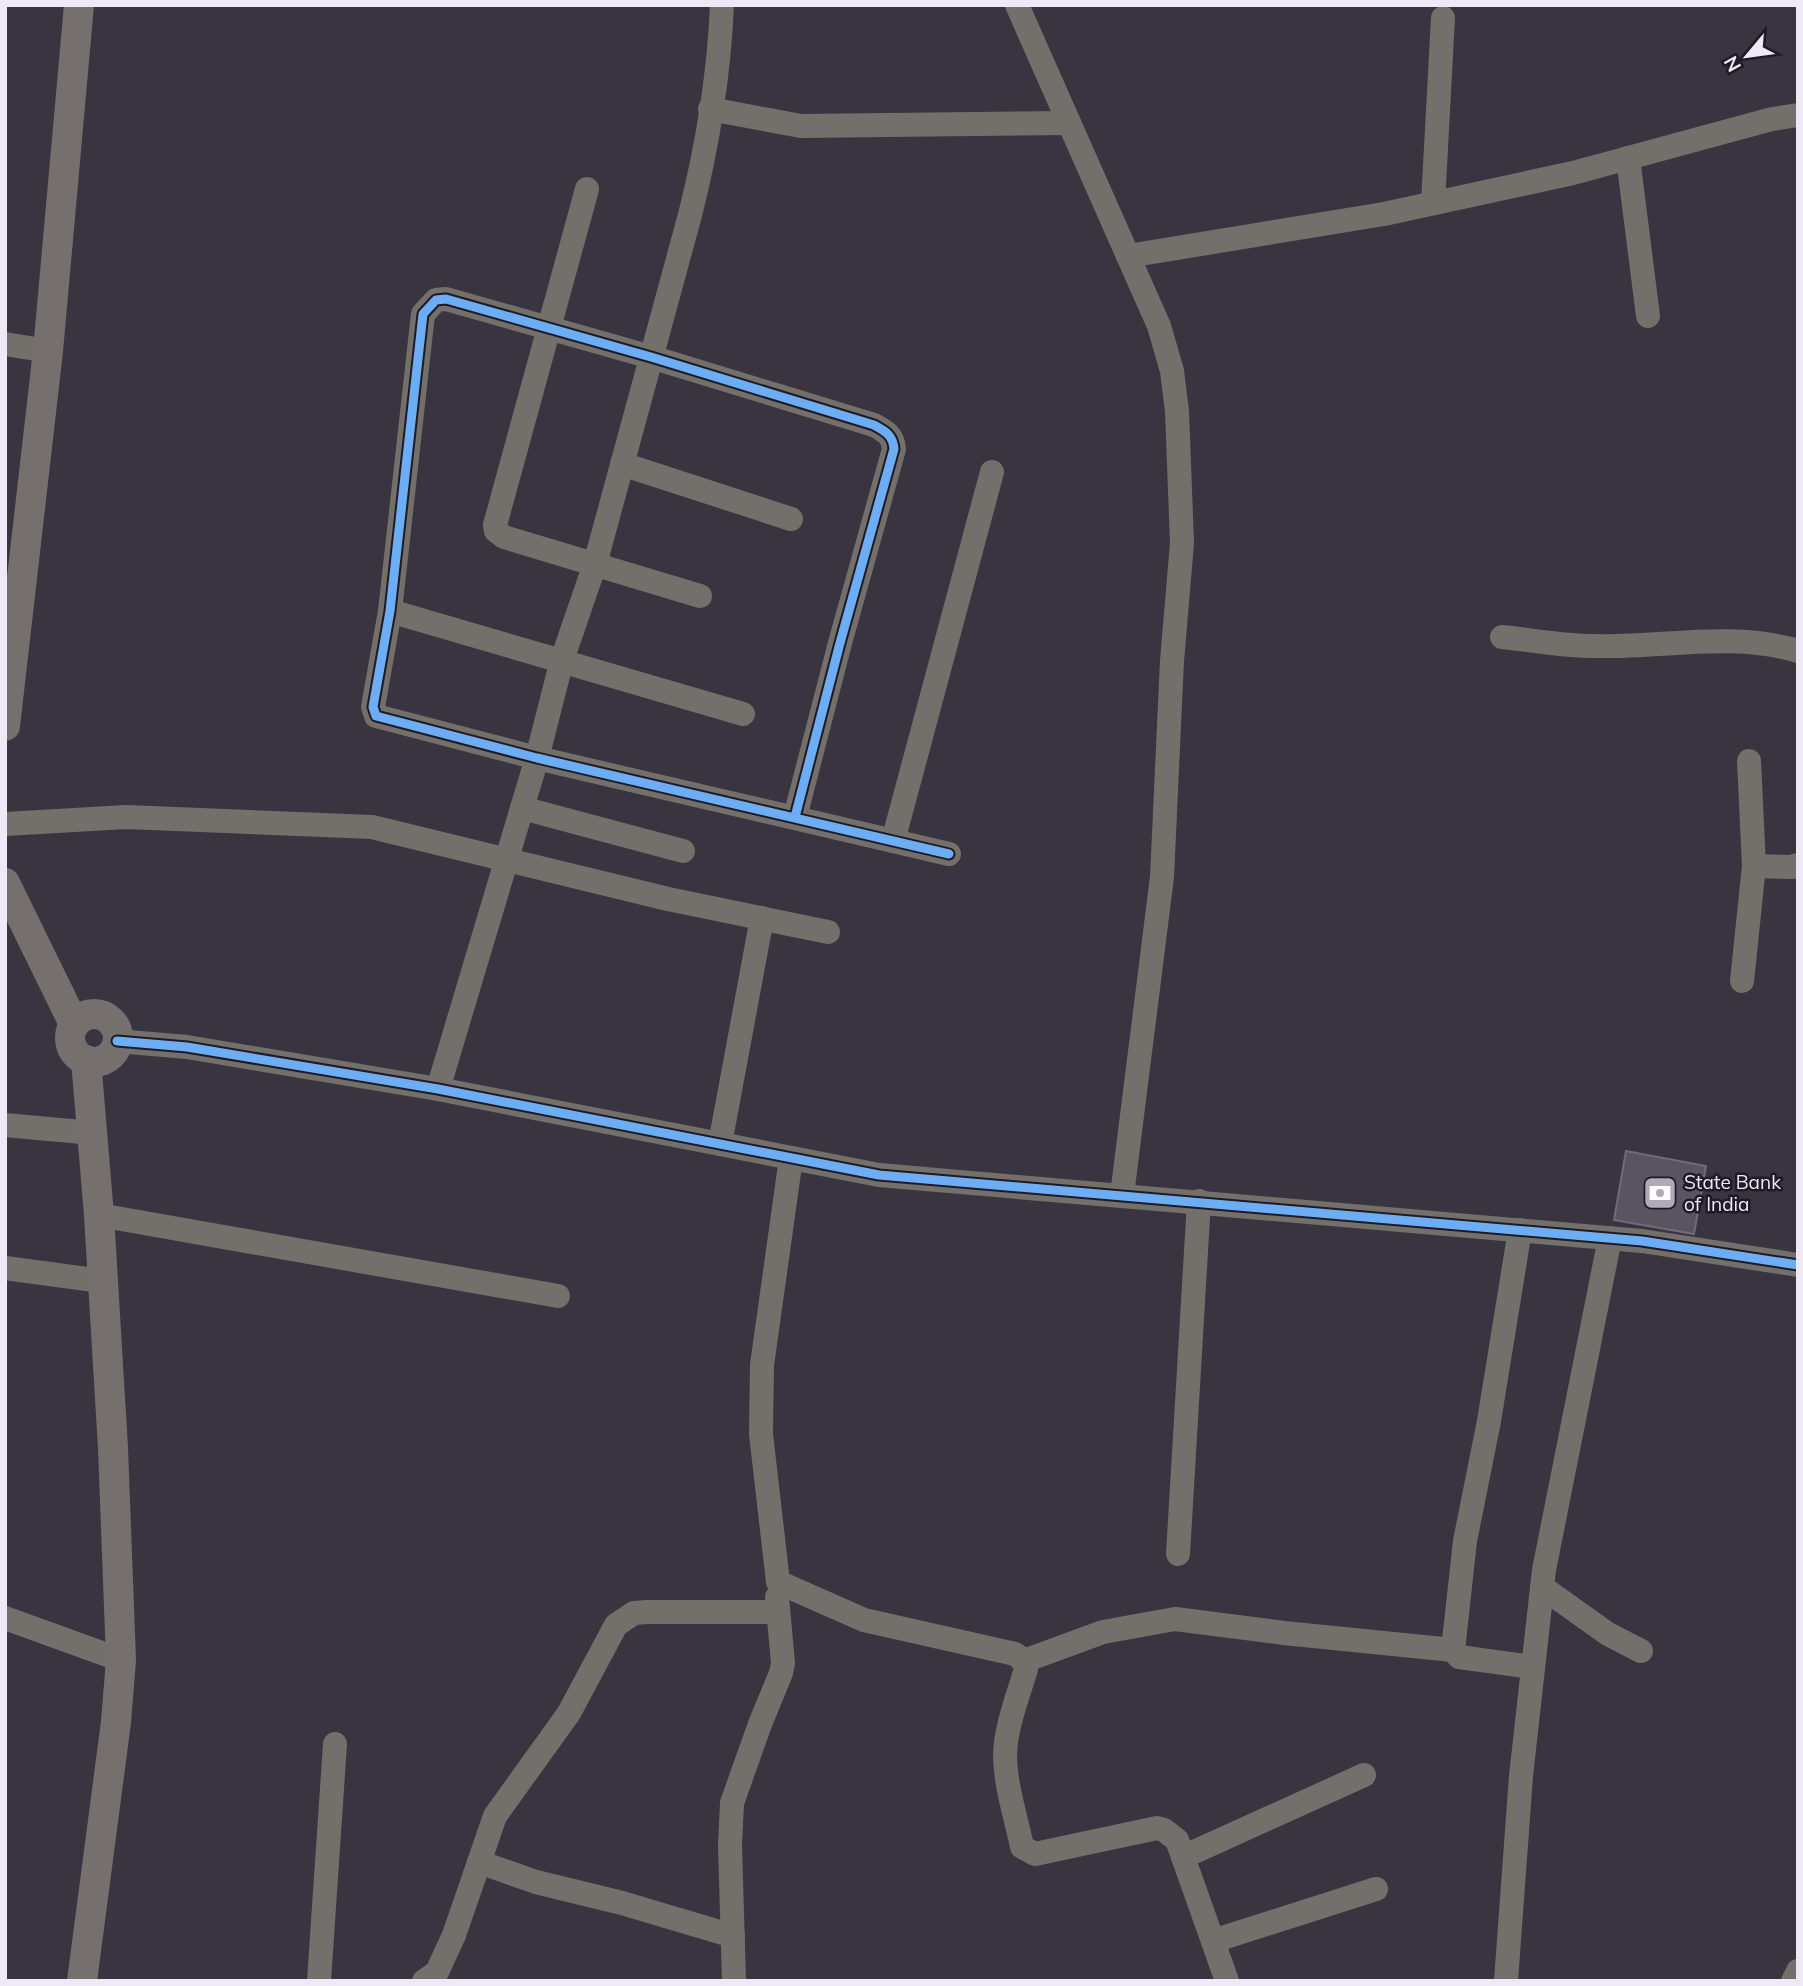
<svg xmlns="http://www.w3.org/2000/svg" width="1803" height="1986" font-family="Mulish,sans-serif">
  <rect width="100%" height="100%" fill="#3a3440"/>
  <path fill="#5a5360" stroke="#706c76" stroke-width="2" d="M 1626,1151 L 1706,1166 L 1694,1234 L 1614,1220 Z"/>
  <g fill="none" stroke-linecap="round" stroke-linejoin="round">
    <g stroke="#73706b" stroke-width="24">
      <path d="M 1017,5 L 1159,326 L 1172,371 L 1177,411 L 1182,543 L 1172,661 L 1162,877 L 1122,1195"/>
      <path d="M 710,109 L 801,126 L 1069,123"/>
      <path d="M 1628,158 L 1648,316"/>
      <path d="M 587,189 L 495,525 L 496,531 L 504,537 L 700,596"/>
      <path d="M 1433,203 L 1443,18"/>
      <path d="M 1128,256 L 1384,214 L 1573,173 L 1772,119 L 1798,115"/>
      <path d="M 5,344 L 48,351"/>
      <path d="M 622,464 L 791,519"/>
      <path d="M 390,611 L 743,714"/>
      <path d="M 1502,637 C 1532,640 1563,646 1594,646 C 1662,648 1731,631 1798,651"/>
      <path d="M 522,808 L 683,851"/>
      <path d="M 795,817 L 840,643 L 894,449 C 893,435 885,431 874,425 L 651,357 L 446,299 L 436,300 L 423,314 L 390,611 L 373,707 L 376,716 L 537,758 L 949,854"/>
      <path d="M 5,824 L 126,817 L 372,827 L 668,899 L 828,932"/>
      <path d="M 893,841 L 992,472"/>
      <path d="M 1754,866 L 1792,867 L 1798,865"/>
      <path d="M 1742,981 L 1754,866 L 1749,761"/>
      <path d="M 117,1041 L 187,1047 L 438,1089 L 879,1175 L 1642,1241 L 1798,1265"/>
      <path d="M 438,1089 L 537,758 L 562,660 L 595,564 L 690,215 C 707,148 719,74 722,5"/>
      <path d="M 5,1125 L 93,1133"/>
      <path d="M 720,1144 L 762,918"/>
      <path d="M 791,1158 L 762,1365 L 761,1434 L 778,1582 L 864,1620 L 1015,1654 C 1021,1658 1024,1661 1026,1669 C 1018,1696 1006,1726 1005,1754 C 1005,1785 1016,1817 1022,1847 L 1035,1854 L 1157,1828 L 1164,1830 L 1177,1840 L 1227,1981"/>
      <path d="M 99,1215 L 558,1296"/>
      <path d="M 1520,1230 L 1489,1421 L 1465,1541 L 1453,1650 L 1459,1657 L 1533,1667"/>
      <path d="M 5,1268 L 102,1281"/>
      <path d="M 1178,1554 L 1199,1201"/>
      <path d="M 1542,1587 L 1608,1634 L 1641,1651"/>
      <path d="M 5,1618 L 121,1660"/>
      <path d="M 1024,1661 L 1103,1632 L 1175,1619 L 1284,1633 L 1453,1650"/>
      <path d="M 1183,1857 L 1364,1775"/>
      <path d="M 479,1862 L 536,1882 L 622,1903 L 733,1936"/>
      <path d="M 1213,1941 L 1376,1889"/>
      <path d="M 319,1981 L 335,1744"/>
      <path d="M 424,1981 L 437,1972 L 454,1935 L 495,1816 L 569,1713 L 616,1625 L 634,1613 L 647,1612 L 777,1612"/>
      <path d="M 734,1981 L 730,1845 L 732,1803 L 760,1724 L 781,1673 L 783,1663 L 777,1597"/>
      <path d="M 1506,1981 L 1521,1776 L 1544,1570 L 1610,1238"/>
      <path d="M 1793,1981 L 1798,1971"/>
    </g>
    <g stroke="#75706e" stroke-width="30">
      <path d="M 5,726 L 48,351 L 79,5"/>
      <path d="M 5,883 L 74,1024"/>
      <circle cx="94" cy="1038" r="24"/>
      <path d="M 82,1981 L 116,1722 L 121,1660 L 113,1448 L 99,1215 L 86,1060"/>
    </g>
    <defs>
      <g id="cycleway">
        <path d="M 795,817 L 840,643 L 894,449 C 893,435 885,431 874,425 L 651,357 L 446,299 L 436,300 L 423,314 L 390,611 L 373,707 L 376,716 L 537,758 L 949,854"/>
        <path d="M 117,1041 L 187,1047 L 438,1089 L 879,1175 L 1642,1241 L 1798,1265"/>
      </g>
    </defs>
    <use href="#cycleway" stroke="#1f1a24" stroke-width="13"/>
    <use href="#cycleway" stroke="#6dadf4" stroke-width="9"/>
  </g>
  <defs>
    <symbol id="bank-square" viewBox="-11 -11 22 22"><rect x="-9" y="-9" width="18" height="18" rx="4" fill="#b0a9b7" stroke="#1f1a24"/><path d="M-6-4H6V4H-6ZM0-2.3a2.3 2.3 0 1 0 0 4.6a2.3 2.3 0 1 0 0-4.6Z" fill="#fff"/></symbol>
  </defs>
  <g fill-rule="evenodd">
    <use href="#bank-square" x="1641" y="1174" width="38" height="38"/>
  </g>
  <g text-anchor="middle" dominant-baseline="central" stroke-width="5" stroke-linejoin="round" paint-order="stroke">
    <g font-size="19" fill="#efe8f7" stroke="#1f1a24" text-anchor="start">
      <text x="1684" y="1182">State Bank<tspan x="1684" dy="22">of India</tspan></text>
    </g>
  </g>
  <rect width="1803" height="1986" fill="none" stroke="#efe8f7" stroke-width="14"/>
  <g transform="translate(1747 56) rotate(241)" stroke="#1f1a24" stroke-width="5" paint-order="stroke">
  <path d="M0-5L12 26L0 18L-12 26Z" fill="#efe8f7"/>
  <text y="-10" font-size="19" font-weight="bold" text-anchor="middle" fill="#efe8f7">N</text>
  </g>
</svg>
